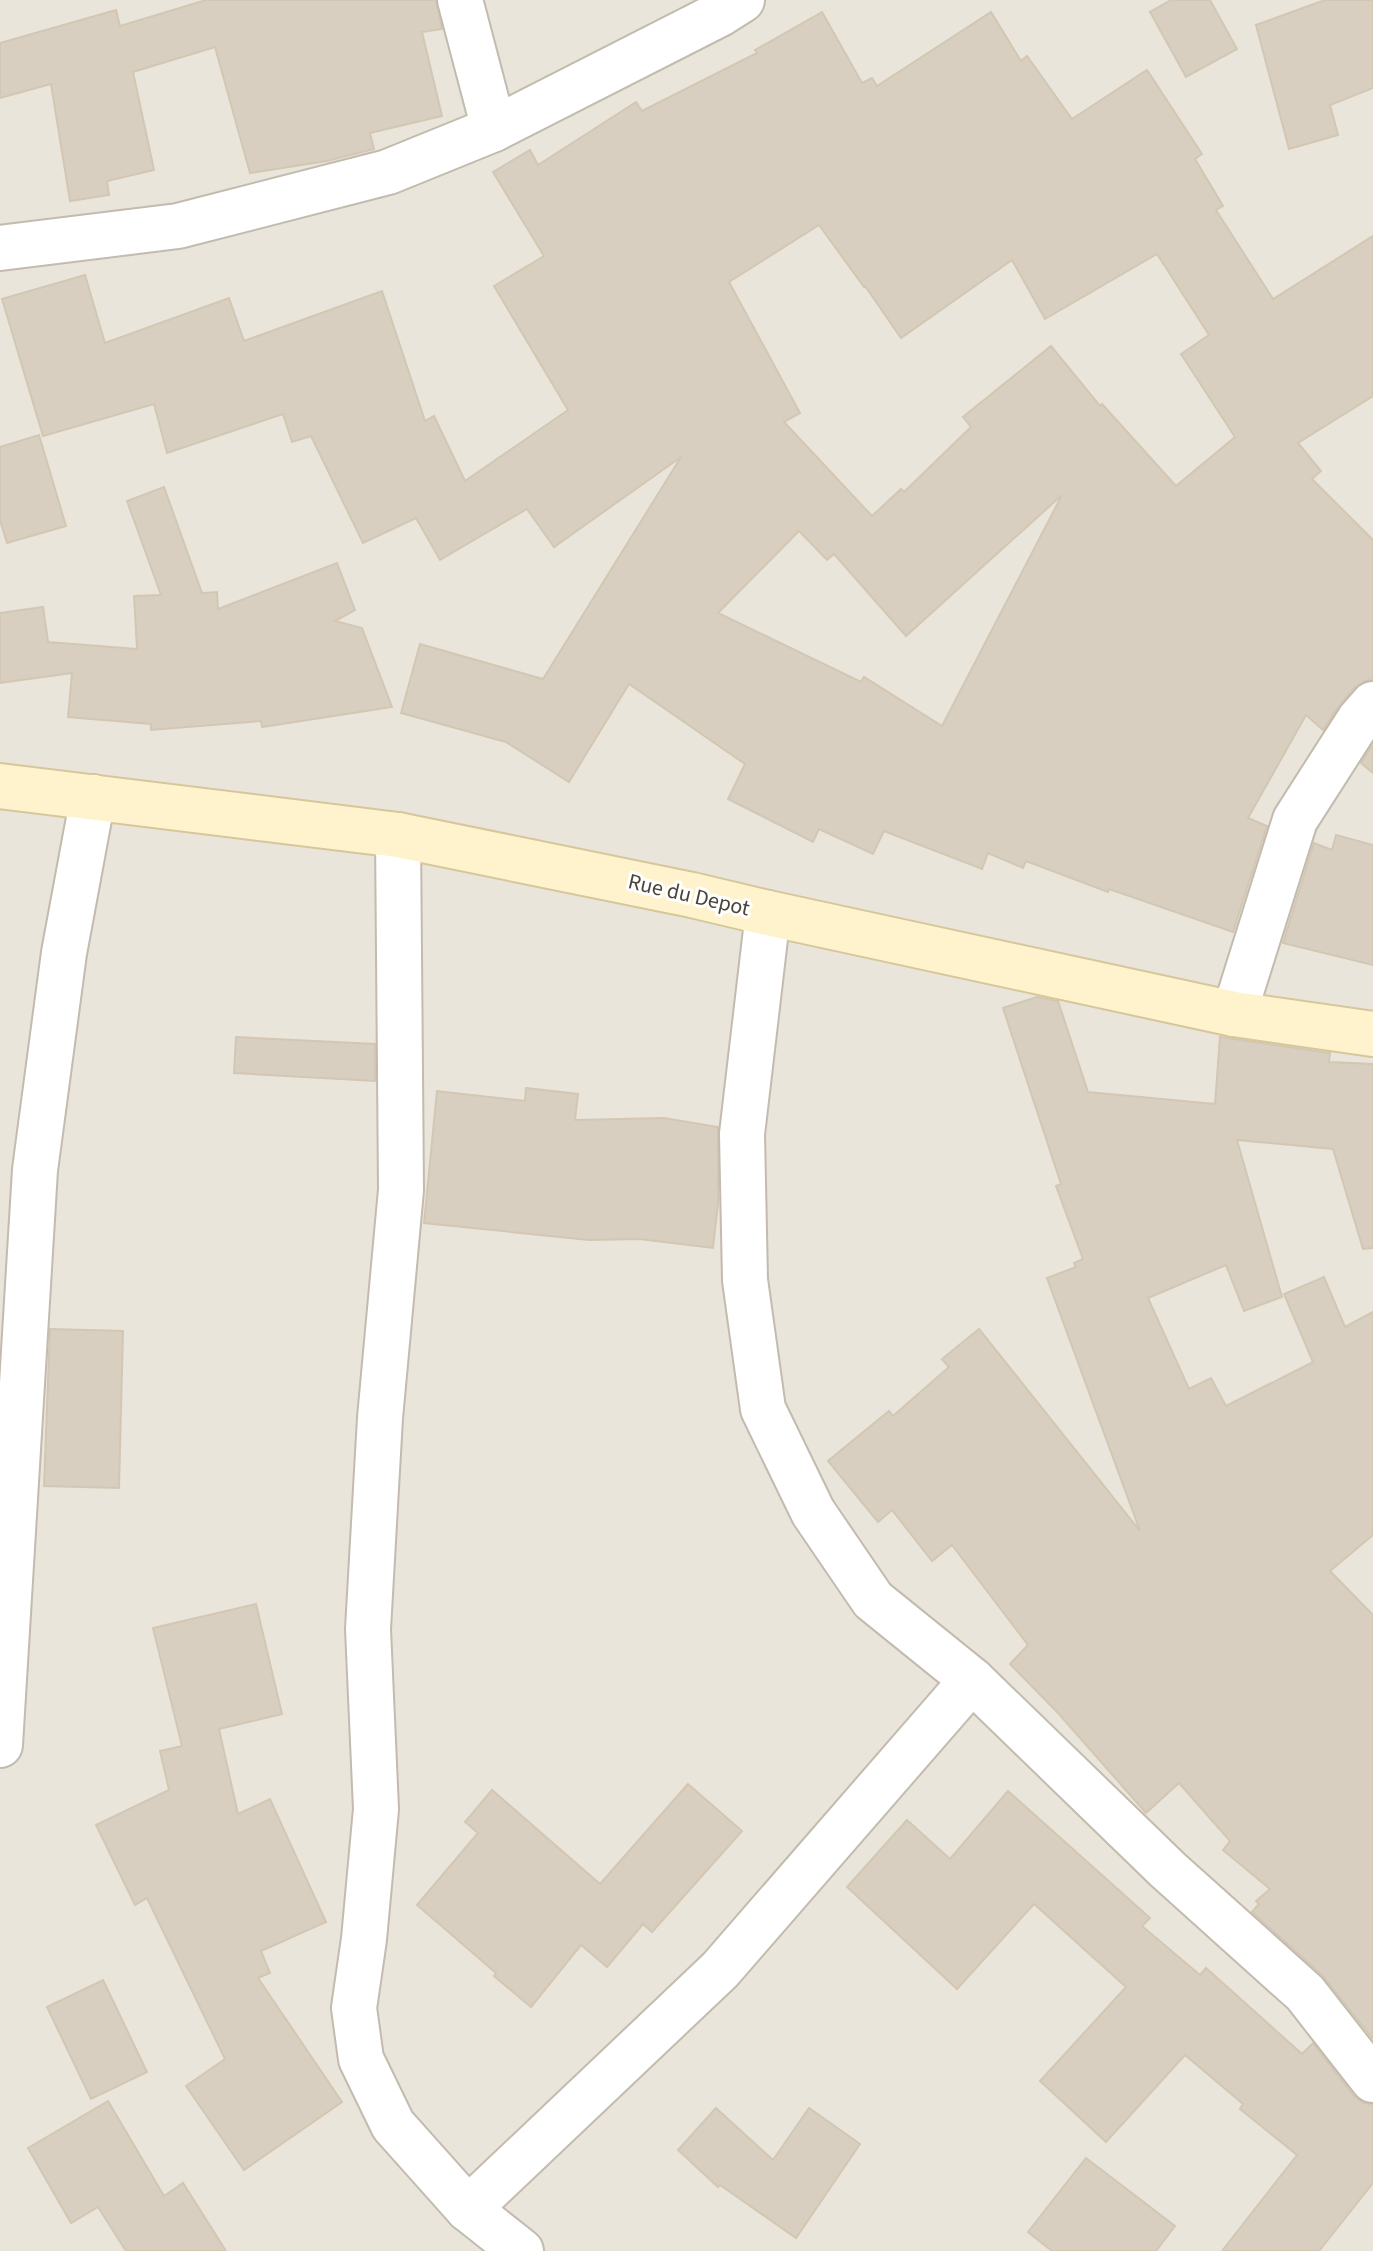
<svg xmlns="http://www.w3.org/2000/svg" width="1373" height="2251" font-family="'Source Sans 3',sans-serif">
  <rect width="100%" height="100%" fill="#f6f3ec"/>
  <rect fill="#eae5da" x="0" y="0" width="1373" height="2251"/>
  <g fill="#d8cfc1" stroke="#d3c7b4" stroke-width="2" fill-rule="evenodd">
    <path d="M 206,0 L 436,0 L 442,29 L 422,32 L 442,116 L 370,133 L 374,149 L 327,161 L 250,173 L 215,47 L 133,72 L 154,170 L 107,181 L 109,195 L 70,201 L 51,84 L 0,98 L 0,43 L 116,10 L 120,26 Z"/>
    <path d="M 1171,0 L 1210,0 L 1237,49 L 1186,77 L 1150,12 Z"/>
    <path d="M 1325,0 L 1373,0 L 1373,88 L 1330,105 L 1338,135 L 1289,149 L 1256,25 Z"/>
    <path d="M 822,12 L 862,83 L 872,78 L 877,86 L 991,12 L 1021,61 L 1027,56 L 1072,119 L 1147,70 L 1202,154 L 1195,159 L 1223,206 L 1216,210 L 1273,299 L 1373,236 L 1373,396 L 1298,443 L 1321,471 L 1312,479 L 1373,540 L 1373,680 L 1364,681 L 1354,688 L 1338,707 L 1323,730 L 1306,715 L 1248,818 L 1267,826 L 1233,932 L 1109,889 L 1108,892 L 1026,861 L 1023,868 L 988,853 L 982,869 L 884,831 L 873,854 L 819,829 L 813,842 L 728,799 L 745,764 L 629,684 L 569,782 L 506,742 L 401,713 L 420,644 L 543,679 L 681,457 L 554,547 L 527,509 L 440,560 L 416,518 L 363,543 L 311,436 L 292,442 L 283,414 L 167,453 L 154,404 L 43,436 L 2,299 L 85,275 L 105,343 L 229,298 L 244,341 L 382,291 L 425,421 L 434,416 L 465,481 L 568,410 L 494,286 L 544,256 L 493,172 L 530,150 L 538,165 L 636,102 L 642,111 L 757,53 L 755,50 ZM 819,225 L 864,287 L 865,286 L 901,338 L 1012,260 L 1045,319 L 1157,254 L 1209,335 L 1181,354 L 1235,437 L 1176,486 L 1102,404 L 1100,406 L 1051,346 L 963,417 L 971,427 L 904,492 L 901,489 L 872,516 L 784,422 L 800,413 L 729,282 ZM 1062,495 L 942,726 L 864,677 L 861,682 L 718,613 L 799,531 L 827,560 L 834,554 L 906,636 Z"/>
    <path d="M 39,435 L 66,526 L 7,543 L 0,520 L 0,447 Z"/>
    <path d="M 164,487 L 202,593 L 217,592 L 218,609 L 337,563 L 355,610 L 335,621 L 362,628 L 392,707 L 262,727 L 261,721 L 151,730 L 151,724 L 68,717 L 72,673 L 0,683 L 0,613 L 43,607 L 48,642 L 137,649 L 134,596 L 161,595 L 127,501 Z"/>
    <path d="M 1373,744 L 1373,773 L 1361,763 Z"/>
    <path d="M 1336,835 L 1373,845 L 1373,965 L 1283,943 L 1314,843 L 1332,850 Z"/>
    <path d="M 1037,997 L 1058,1001 L 1088,1092 L 1215,1104 L 1220,1037 L 1330,1053 L 1329,1062 L 1373,1064 L 1373,1248 L 1363,1249 L 1333,1149 L 1237,1140 L 1282,1297 L 1244,1311 L 1226,1265 L 1148,1298 L 1189,1389 L 1211,1378 L 1226,1406 L 1313,1362 L 1284,1294 L 1324,1277 L 1345,1327 L 1373,1312 L 1373,1535 L 1330,1571 L 1373,1615 L 1373,2039 L 1322,1975 L 1252,1912 L 1259,1904 L 1256,1901 L 1270,1889 L 1223,1850 L 1230,1841 L 1179,1783 L 1146,1813 L 1058,1713 L 1010,1664 L 1028,1645 L 952,1545 L 932,1561 L 892,1510 L 878,1522 L 828,1461 L 889,1411 L 893,1416 L 949,1367 L 942,1359 L 979,1329 L 1140,1531 L 1047,1278 L 1076,1267 L 1074,1263 L 1083,1259 L 1056,1186 L 1061,1184 L 1003,1008 Z"/>
    <path d="M 236,1037 L 375,1044 L 375,1081 L 234,1073 Z"/>
    <path d="M 526,1088 L 578,1094 L 575,1120 L 664,1118 L 718,1127 L 718,1203 L 713,1248 L 639,1239 L 589,1240 L 424,1223 L 437,1091 L 525,1101 Z"/>
    <path d="M 50,1329 L 123,1331 L 119,1488 L 44,1486 Z"/>
    <path d="M 256,1604 L 282,1714 L 219,1729 L 238,1814 L 270,1799 L 326,1922 L 261,1951 L 270,1973 L 258,1978 L 342,2102 L 244,2170 L 186,2086 L 225,2059 L 147,1898 L 135,1905 L 96,1825 L 169,1790 L 160,1751 L 182,1746 L 153,1628 Z"/>
    <path d="M 688,1784 L 742,1831 L 652,1932 L 643,1924 L 607,1967 L 581,1945 L 531,2007 L 494,1976 L 496,1973 L 417,1905 L 478,1833 L 465,1822 L 492,1790 L 600,1884 Z"/>
    <path d="M 1008,1791 L 1150,1918 L 1142,1926 L 1200,1975 L 1206,1968 L 1302,2054 L 1313,2043 L 1353,2095 L 1363,2103 L 1373,2104 L 1373,2183 L 1319,2251 L 1222,2251 L 1297,2155 L 1240,2109 L 1243,2104 L 1185,2055 L 1106,2142 L 1040,2081 L 1126,1987 L 1034,1904 L 957,1989 L 847,1887 L 907,1820 L 950,1859 Z"/>
    <path d="M 103,1980 L 147,2072 L 91,2099 L 47,2007 Z"/>
    <path d="M 108,2101 L 164,2196 L 183,2183 L 226,2251 L 126,2251 L 98,2207 L 71,2223 L 28,2148 Z"/>
    <path d="M 716,2108 L 773,2160 L 809,2108 L 860,2144 L 796,2238 L 720,2185 L 718,2187 L 678,2150 Z"/>
    <path d="M 1086,2158 L 1175,2226 L 1156,2251 L 1052,2251 L 1028,2232 Z"/>
  </g>
  <g fill="none" stroke-linecap="round" stroke-linejoin="round">
    <defs>
      <g id="street">
        <path d="M 460,0 L 494,129"/>
        <path d="M 0,248 L 178,226 L 388,172 L 494,129 L 720,14 L 742,0"/>
        <path d="M 398,835 L 401,1190 L 380,1418 L 368,1629 L 376,1809 L 364,1939 L 354,2008 L 361,2059 L 393,2125 L 468,2209 L 521,2251"/>
        <path d="M 768,913 L 742,1134 L 745,1280 L 763,1409 L 813,1512 L 873,1600 L 972,1680 L 1168,1870 L 1305,1993 L 1373,2080"/>
        <path d="M 1234,1014 L 1295,820 L 1359,720 L 1373,704"/>
        <path d="M 0,1745 L 35,1170 L 64,953 L 93,797"/>
        <path d="M 468,2209 L 720,1970 L 972,1680"/>
      </g>
      <path id="secondary" d="M 0,786 L 398,835 L 692,895 L 768,913 L 1234,1014 L 1373,1034"/>
    </defs>
    <use href="#street" stroke="#c2bbae" stroke-width="48"/>
    <use href="#secondary" stroke="#d6c79b" stroke-width="48"/>
    <use href="#street" stroke="#fff" stroke-width="44"/>
    <use href="#secondary" stroke="#fff3cd" stroke-width="44"/>
  </g>
  <g text-anchor="middle" dominant-baseline="central" stroke-width="6" stroke-linejoin="round" paint-order="stroke">
    <g font-size="22" fill="#4b4439" stroke="#fff">
      <text transform="translate(689 895) rotate(13)">Rue du Depot</text>
    </g>
  </g>
</svg>
